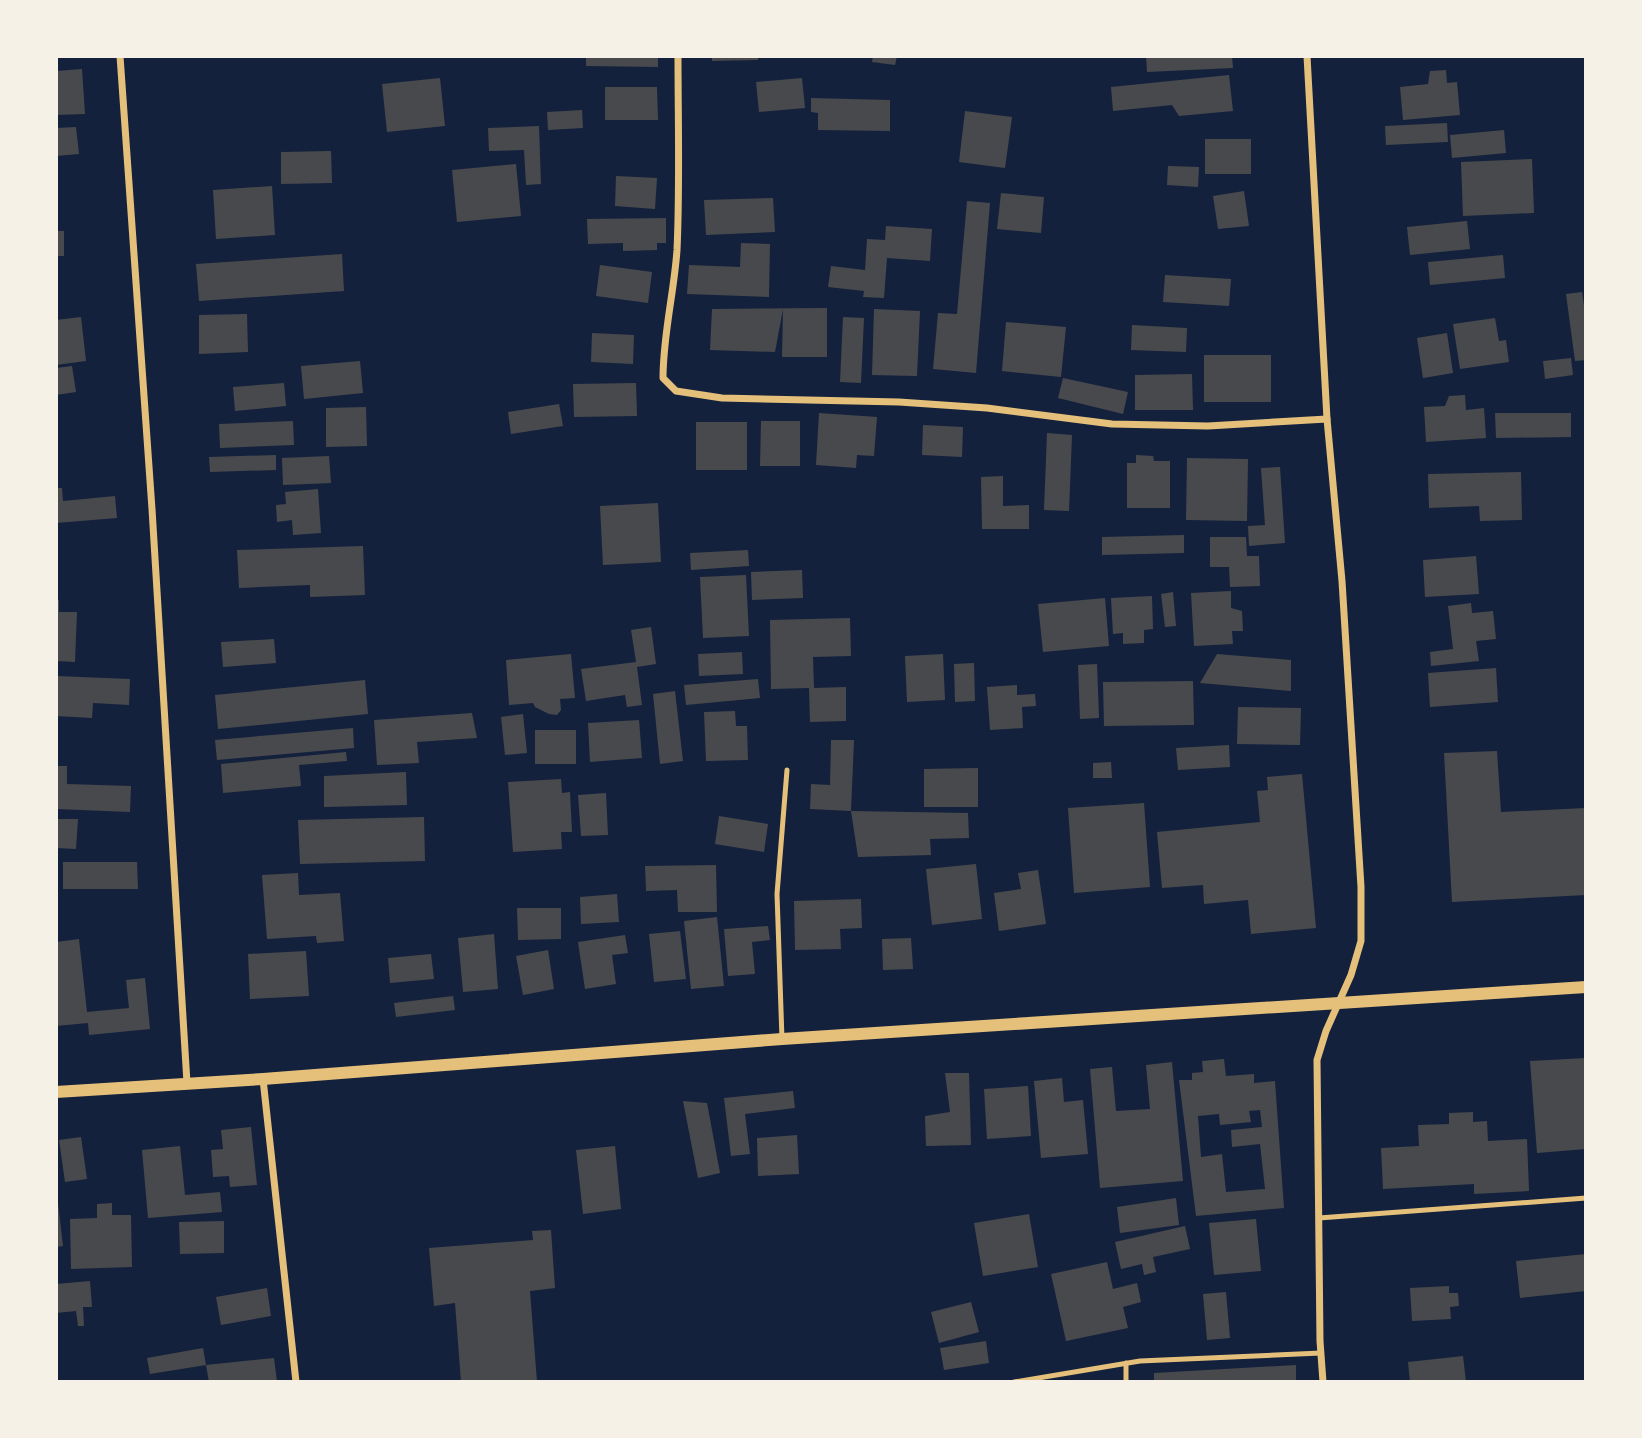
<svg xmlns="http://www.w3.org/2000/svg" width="1642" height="1438" font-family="'DM Sans',sans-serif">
  <rect width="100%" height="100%" fill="#14213d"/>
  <g fill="#48494c" fill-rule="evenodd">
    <path d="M 586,56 L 658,56 L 658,67 L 586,66 Z"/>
    <path d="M 712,56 L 758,56 L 758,60 L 712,61 Z"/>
    <path d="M 873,56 L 897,56 L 895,65 L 872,62 Z"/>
    <path d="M 1146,56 L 1232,56 L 1233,68 L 1147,72 Z"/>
    <path d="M 82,69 L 85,114 L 56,115 L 56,71 Z"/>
    <path d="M 1446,70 L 1447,83 L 1457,82 L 1460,115 L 1403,120 L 1400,87 L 1428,84 L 1430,71 Z"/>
    <path d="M 1229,75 L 1233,111 L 1179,116 L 1172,105 L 1113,111 L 1111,87 Z"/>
    <path d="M 440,78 L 445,126 L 387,132 L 382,84 Z"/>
    <path d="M 802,78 L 805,108 L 759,112 L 756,82 Z"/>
    <path d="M 605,87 L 657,87 L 658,120 L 605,120 Z"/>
    <path d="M 811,98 L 890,100 L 890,131 L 818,130 L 818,113 L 811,112 Z"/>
    <path d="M 582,110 L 583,128 L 548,130 L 547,112 Z"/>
    <path d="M 965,111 L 1012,117 L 1005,168 L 959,162 Z"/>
    <path d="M 1447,123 L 1448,142 L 1386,145 L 1385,126 Z"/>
    <path d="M 539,126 L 541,184 L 526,185 L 524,150 L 489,151 L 488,128 Z"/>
    <path d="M 76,127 L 79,154 L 56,156 L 56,128 Z"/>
    <path d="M 1504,130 L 1506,153 L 1452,158 L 1450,135 Z"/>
    <rect x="1205" y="139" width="46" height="35"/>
    <path d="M 331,151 L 332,183 L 281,184 L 281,152 Z"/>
    <path d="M 1532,159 L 1534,213 L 1463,216 L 1461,162 Z"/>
    <path d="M 516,164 L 521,216 L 457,222 L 452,170 Z"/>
    <path d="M 1168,166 L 1199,167 L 1198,187 L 1167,185 Z"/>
    <path d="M 616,176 L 657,178 L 655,209 L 615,206 Z"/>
    <path d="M 272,186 L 275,235 L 216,239 L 213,190 Z"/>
    <path d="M 1244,191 L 1249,226 L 1218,229 L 1213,196 Z"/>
    <path d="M 1001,193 L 1044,197 L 1041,233 L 997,229 Z"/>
    <path d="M 773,198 L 775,232 L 706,235 L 704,200 Z"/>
    <path d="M 967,201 L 990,203 L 976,373 L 933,369 L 938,313 L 957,314 Z"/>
    <path d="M 666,218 L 666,243 L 657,243 L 657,250 L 623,251 L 623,243 L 588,244 L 587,219 Z"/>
    <path d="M 1467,221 L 1470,249 L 1410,255 L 1407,227 Z"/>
    <path d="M 886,226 L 932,229 L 930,261 L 887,258 L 884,298 L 863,297 L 864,291 L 828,287 L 831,266 L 865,270 L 867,239 L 885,240 Z"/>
    <rect x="56" y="231" width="8" height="25"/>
    <path d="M 741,243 L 770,244 L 769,297 L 687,294 L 689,265 L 740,267 Z"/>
    <path d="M 342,254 L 344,291 L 199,301 L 196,264 Z"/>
    <path d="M 1503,255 L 1505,278 L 1430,285 L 1428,262 Z"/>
    <path d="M 600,265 L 652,272 L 648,303 L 596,296 Z"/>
    <path d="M 1165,275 L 1231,279 L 1229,306 L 1163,302 Z"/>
    <path d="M 1582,292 L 1586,320 L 1586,360 L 1575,361 L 1566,294 Z"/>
    <path d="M 827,308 L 827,357 L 782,357 L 783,309 L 775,352 L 710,350 L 712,309 Z"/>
    <path d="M 874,309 L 920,311 L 917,376 L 872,375 Z"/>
    <path d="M 247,314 L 248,352 L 199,354 L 199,315 Z"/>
    <path d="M 81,317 L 86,361 L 56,365 L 56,320 Z"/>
    <path d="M 843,317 L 864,318 L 861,383 L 840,382 Z"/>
    <path d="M 1495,318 L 1499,341 L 1506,340 L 1509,362 L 1460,369 L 1453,324 Z"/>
    <path d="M 1006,322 L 1066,327 L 1061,377 L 1002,371 Z"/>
    <path d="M 1132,325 L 1187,328 L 1186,352 L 1131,350 Z"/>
    <path d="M 592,333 L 634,335 L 633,364 L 591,362 Z"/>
    <path d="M 1447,333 L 1453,373 L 1423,378 L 1417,338 Z"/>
    <rect x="1204" y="355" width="67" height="47"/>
    <path d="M 1571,358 L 1573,375 L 1545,379 L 1543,361 Z"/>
    <path d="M 360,361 L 363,393 L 304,399 L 301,366 Z"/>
    <path d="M 72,366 L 76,392 L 56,395 L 56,368 Z"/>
    <path d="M 1192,374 L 1193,410 L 1135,410 L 1135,375 Z"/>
    <path d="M 1063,378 L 1128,392 L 1123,414 L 1058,398 Z"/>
    <path d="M 284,383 L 286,406 L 235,411 L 233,387 Z"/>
    <path d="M 636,383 L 637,416 L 574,417 L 573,384 Z"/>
    <path d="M 1465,395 L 1466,410 L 1484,408 L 1486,438 L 1426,442 L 1424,407 L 1445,406 L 1449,396 Z"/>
    <path d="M 559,404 L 563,426 L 511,434 L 508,412 Z"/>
    <path d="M 366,407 L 367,446 L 326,447 L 326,408 Z"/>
    <path d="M 819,413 L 877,417 L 874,456 L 857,455 L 856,468 L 816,465 Z"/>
    <path d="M 1495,413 L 1571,413 L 1571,437 L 1496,438 Z"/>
    <path d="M 293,421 L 294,445 L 220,448 L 219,424 Z"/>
    <path d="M 761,421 L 800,421 L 800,466 L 760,466 Z"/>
    <rect x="696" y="422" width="51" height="48"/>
    <path d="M 923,425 L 963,427 L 962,457 L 922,455 Z"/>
    <path d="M 1047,433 L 1072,435 L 1069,511 L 1044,510 Z"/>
    <path d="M 276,455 L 276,470 L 210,472 L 209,457 Z"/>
    <path d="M 1136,455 L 1153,456 L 1154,461 L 1170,461 L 1170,508 L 1127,508 L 1127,463 L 1136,463 Z"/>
    <path d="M 329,456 L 331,483 L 283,485 L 282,458 Z"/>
    <path d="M 1187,458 L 1248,459 L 1247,521 L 1186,520 Z"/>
    <path d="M 1280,467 L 1285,543 L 1249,546 L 1248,526 L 1265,525 L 1261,468 Z"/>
    <path d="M 1521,472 L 1522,520 L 1480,521 L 1479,506 L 1429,508 L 1428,474 Z"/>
    <path d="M 1003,476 L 1003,506 L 1029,505 L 1029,529 L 982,529 L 981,477 Z"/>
    <path d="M 56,488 L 62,488 L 63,501 L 115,496 L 117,518 L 56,523 Z"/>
    <path d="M 318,489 L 321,533 L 293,535 L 292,520 L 277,522 L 276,505 L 286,504 L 285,492 Z"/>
    <path d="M 658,503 L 661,562 L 603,565 L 600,506 Z"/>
    <path d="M 1184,535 L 1184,553 L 1102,555 L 1102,537 Z"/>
    <path d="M 1210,537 L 1246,537 L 1247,556 L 1259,556 L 1260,586 L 1230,587 L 1229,567 L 1210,567 Z"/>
    <path d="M 363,546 L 365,595 L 310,597 L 310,585 L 239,588 L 237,550 Z"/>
    <path d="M 748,550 L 749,566 L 691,570 L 690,553 Z"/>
    <path d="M 1476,556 L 1479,594 L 1425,597 L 1423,560 Z"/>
    <path d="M 802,570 L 803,598 L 752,600 L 751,572 Z"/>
    <path d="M 746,575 L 749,636 L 703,638 L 700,577 Z"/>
    <path d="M 1231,591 L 1231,608 L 1242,611 L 1243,631 L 1232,631 L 1233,644 L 1194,646 L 1191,593 Z"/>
    <path d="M 1173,592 L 1176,626 L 1165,627 L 1161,594 Z"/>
    <path d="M 1152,596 L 1153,629 L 1144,630 L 1144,643 L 1123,644 L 1123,633 L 1113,634 L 1111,598 Z"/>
    <path d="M 1105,598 L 1109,646 L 1043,652 L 1038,604 Z"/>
    <path d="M 56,599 L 59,600 L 59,612 L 77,612 L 75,662 L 56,661 Z"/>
    <path d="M 1471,603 L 1472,613 L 1493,611 L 1496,639 L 1476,641 L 1479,661 L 1431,666 L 1430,652 L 1453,649 L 1448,606 Z"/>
    <path d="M 850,618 L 851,656 L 813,657 L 814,688 L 846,687 L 846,721 L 810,722 L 809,688 L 771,689 L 770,620 Z"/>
    <path d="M 651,627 L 656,664 L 637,667 L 642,705 L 627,707 L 625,695 L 586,701 L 581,669 L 636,662 L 631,630 Z"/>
    <path d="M 274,639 L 276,663 L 223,667 L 221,642 Z"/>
    <path d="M 742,652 L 743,674 L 699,676 L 698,654 Z"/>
    <path d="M 571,654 L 575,698 L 560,699 L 561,710 L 557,715 L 549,714 L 535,707 L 533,703 L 509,705 L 506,660 Z"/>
    <path d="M 943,654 L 945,700 L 907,702 L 905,656 Z"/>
    <path d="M 1217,654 L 1291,660 L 1291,691 L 1200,683 Z"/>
    <path d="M 974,663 L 975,701 L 955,702 L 954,664 Z"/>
    <path d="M 1097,664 L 1099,718 L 1080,719 L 1078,665 Z"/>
    <path d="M 1496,668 L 1498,702 L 1430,707 L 1428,673 Z"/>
    <path d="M 56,676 L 130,679 L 129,705 L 93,703 L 92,718 L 56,716 Z"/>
    <path d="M 758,679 L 760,698 L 686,705 L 684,685 Z"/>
    <path d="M 365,680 L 368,714 L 218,729 L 215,695 Z"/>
    <path d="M 1193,681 L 1194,725 L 1104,726 L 1103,682 Z"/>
    <path d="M 1017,685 L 1017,695 L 1035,694 L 1036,706 L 1022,707 L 1023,728 L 990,730 L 987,687 Z"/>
    <path d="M 675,691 L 683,761 L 660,764 L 653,694 Z"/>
    <path d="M 1238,707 L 1301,708 L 1300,745 L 1237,744 Z"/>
    <path d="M 735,711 L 736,726 L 747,726 L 748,760 L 706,761 L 704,712 Z"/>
    <path d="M 472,713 L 477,738 L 417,742 L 419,763 L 377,765 L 374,720 Z"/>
    <path d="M 523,714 L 527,753 L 505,755 L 501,717 Z"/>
    <path d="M 639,720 L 642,758 L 590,762 L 588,723 Z"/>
    <path d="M 353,728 L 354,748 L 217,760 L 215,740 Z"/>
    <rect x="535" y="730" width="41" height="34"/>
    <path d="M 831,740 L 854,740 L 851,811 L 810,809 L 811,784 L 830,785 Z"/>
    <path d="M 1229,745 L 1230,767 L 1178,770 L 1176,748 Z"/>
    <path d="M 1497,751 L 1501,812 L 1586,808 L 1586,895 L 1452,902 L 1444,753 Z"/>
    <path d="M 346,752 L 347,761 L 299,765 L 301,786 L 223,793 L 221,764 Z"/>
    <path d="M 1111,762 L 1112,778 L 1093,778 L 1093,763 Z"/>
    <path d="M 56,766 L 67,766 L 67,784 L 131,786 L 130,812 L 56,809 Z"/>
    <path d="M 978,768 L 978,807 L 924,807 L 924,769 Z"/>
    <path d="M 406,772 L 407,805 L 324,807 L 324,776 Z"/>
    <path d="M 1302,774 L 1316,928 L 1251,934 L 1248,900 L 1204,904 L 1203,885 L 1162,888 L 1157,832 L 1260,822 L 1257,791 L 1268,790 L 1267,777 Z"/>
    <path d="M 561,779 L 562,793 L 570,792 L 572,832 L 561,832 L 562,849 L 513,852 L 508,782 Z"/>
    <path d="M 606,793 L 608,835 L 581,836 L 578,795 Z"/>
    <path d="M 1144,803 L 1150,887 L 1074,893 L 1068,808 Z"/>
    <path d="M 851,811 L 968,813 L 969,838 L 930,839 L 931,855 L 858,857 Z"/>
    <path d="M 719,816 L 768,824 L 764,852 L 715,844 Z"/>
    <path d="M 424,817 L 425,861 L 300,864 L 298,820 Z"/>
    <path d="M 56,819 L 78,819 L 76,849 L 56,848 Z"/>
    <path d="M 63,862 L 137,862 L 138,889 L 63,889 Z"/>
    <path d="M 976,864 L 982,919 L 932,925 L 926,869 Z"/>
    <path d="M 716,865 L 717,912 L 678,912 L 677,890 L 646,891 L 645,866 Z"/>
    <path d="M 1038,870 L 1046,924 L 999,931 L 994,893 L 1021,889 L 1018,873 Z"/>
    <path d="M 298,873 L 299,895 L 340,893 L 344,941 L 317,943 L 316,936 L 267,939 L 262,875 Z"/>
    <path d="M 617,894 L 619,922 L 581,924 L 580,897 Z"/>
    <path d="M 861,899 L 862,928 L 840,929 L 841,949 L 795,950 L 794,901 Z"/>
    <path d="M 517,908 L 561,908 L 561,939 L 518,940 Z"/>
    <path d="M 717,917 L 724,986 L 691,989 L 684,921 Z"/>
    <path d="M 768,926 L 770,940 L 752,942 L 755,974 L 728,976 L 724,929 Z"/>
    <path d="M 680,931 L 686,979 L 654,982 L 649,934 Z"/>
    <path d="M 494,934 L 498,989 L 463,992 L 458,938 Z"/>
    <path d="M 625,935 L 628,953 L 612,955 L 616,984 L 585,989 L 578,942 Z"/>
    <path d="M 911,938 L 913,969 L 883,970 L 882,939 Z"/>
    <path d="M 79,939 L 87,1012 L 129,1008 L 126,980 L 145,978 L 150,1029 L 89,1035 L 88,1023 L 56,1026 L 56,942 Z"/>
    <path d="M 548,950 L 554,989 L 523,995 L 516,956 Z"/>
    <path d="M 306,951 L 309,996 L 250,999 L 248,954 Z"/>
    <path d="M 431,954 L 434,979 L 390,983 L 388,958 Z"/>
    <path d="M 453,996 L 455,1010 L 396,1017 L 394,1003 Z"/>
    <path d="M 1586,1058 L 1586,1149 L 1537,1153 L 1530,1061 Z"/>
    <path d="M 1224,1059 L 1226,1076 L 1254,1074 L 1254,1083 L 1275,1081 L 1284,1208 L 1196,1216 L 1179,1080 L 1192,1080 L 1192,1073 L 1203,1072 L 1202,1061 ZM 1260,1110 L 1262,1127 L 1231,1130 L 1232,1147 L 1260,1144 L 1265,1189 L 1226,1192 L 1222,1154 L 1201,1157 L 1198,1116 L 1219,1114 L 1220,1125 L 1251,1122 L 1249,1111 Z"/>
    <path d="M 1172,1062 L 1183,1181 L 1100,1188 L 1090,1069 L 1112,1067 L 1116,1111 L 1150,1109 L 1146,1065 Z"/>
    <path d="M 945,1073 L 969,1073 L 971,1145 L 926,1146 L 925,1116 L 950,1112 Z"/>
    <path d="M 1062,1078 L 1064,1102 L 1083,1100 L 1088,1154 L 1041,1158 L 1034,1081 Z"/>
    <path d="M 1028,1086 L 1031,1136 L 987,1139 L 984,1089 Z"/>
    <path d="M 793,1091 L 795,1108 L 745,1114 L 750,1154 L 731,1156 L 724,1098 Z"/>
    <path d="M 683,1101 L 707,1103 L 720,1173 L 698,1178 Z"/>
    <path d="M 1473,1112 L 1473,1122 L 1487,1121 L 1488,1141 L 1527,1139 L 1529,1191 L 1474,1194 L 1474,1184 L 1383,1189 L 1381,1148 L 1419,1146 L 1418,1125 L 1449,1124 L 1449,1113 Z"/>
    <path d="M 251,1127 L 257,1185 L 230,1187 L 229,1176 L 213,1177 L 211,1150 L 223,1149 L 221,1130 Z"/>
    <path d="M 797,1135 L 799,1174 L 758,1176 L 757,1138 Z"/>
    <path d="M 81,1137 L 87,1179 L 65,1182 L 59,1140 Z"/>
    <path d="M 180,1146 L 185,1195 L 220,1192 L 222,1212 L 148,1218 L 142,1150 Z"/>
    <path d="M 615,1146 L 621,1209 L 583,1214 L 576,1150 Z"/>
    <path d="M 1176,1198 L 1179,1225 L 1120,1233 L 1117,1207 Z"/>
    <path d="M 56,1203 L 58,1203 L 63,1246 L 56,1247 Z"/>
    <path d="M 112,1203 L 112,1215 L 131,1215 L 132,1267 L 71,1269 L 70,1219 L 97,1218 L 97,1204 Z"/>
    <path d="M 1029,1214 L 1038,1267 L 983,1276 L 974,1223 Z"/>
    <path d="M 1256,1219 L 1261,1271 L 1214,1275 L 1209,1223 Z"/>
    <path d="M 224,1221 L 224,1253 L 180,1254 L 179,1222 Z"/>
    <path d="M 1185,1226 L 1190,1249 L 1153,1257 L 1156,1272 L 1144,1275 L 1142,1264 L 1121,1269 L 1115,1242 Z"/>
    <path d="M 551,1230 L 555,1288 L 530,1291 L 537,1382 L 461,1382 L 455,1303 L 434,1306 L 429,1248 L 533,1240 L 532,1231 Z"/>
    <path d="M 1586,1254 L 1586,1291 L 1520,1298 L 1516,1261 Z"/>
    <path d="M 1107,1262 L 1113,1289 L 1137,1283 L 1141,1302 L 1123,1307 L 1128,1328 L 1066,1341 L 1051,1274 Z"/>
    <path d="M 90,1281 L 92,1307 L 83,1307 L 84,1326 L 78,1326 L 76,1311 L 56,1313 L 56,1284 Z"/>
    <path d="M 1449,1286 L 1449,1293 L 1458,1293 L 1459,1306 L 1450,1307 L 1451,1319 L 1412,1321 L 1410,1288 Z"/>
    <path d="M 267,1288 L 271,1316 L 221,1325 L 216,1297 Z"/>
    <path d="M 1226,1292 L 1230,1338 L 1207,1340 L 1203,1294 Z"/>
    <path d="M 971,1302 L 979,1332 L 939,1343 L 931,1312 Z"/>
    <path d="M 986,1341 L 989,1363 L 944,1370 L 940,1348 Z"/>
    <path d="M 203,1348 L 206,1365 L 150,1374 L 147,1358 Z"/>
    <path d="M 1463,1356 L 1466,1382 L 1410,1382 L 1408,1362 Z"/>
    <path d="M 274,1358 L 277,1382 L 209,1382 L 206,1365 Z"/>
    <path d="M 1296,1365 L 1296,1382 L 1154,1382 L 1154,1373 Z"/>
  </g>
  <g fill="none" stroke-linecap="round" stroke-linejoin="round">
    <g stroke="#e5c07b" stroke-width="5">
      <path d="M 782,1039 L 777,894 L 787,770"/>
      <path d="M 1319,1218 L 1586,1198"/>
      <path d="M 1126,1363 L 1126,1382"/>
      <path d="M 1014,1382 L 1140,1361 L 1321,1353"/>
    </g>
    <g stroke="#e5c07b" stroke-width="7">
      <path d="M 120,56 L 152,509 L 187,1083"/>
      <path d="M 678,56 C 678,120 680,185 677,250 C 674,293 663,335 663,378 L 676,391 L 722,398 L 899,402 L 987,408 L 1112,424 L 1208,426 L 1327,419"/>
      <path d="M 1307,56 L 1327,419 L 1342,581 L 1361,887 L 1361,941 L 1351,975 L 1326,1031 L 1317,1060 L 1320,1341 L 1323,1382"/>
      <path d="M 263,1079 L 296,1382"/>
    </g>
    <path stroke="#e5c07b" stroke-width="12" d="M 56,1092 L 263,1079 L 782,1039 L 1586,987"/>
  </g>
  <rect width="1642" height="1438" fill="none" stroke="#f6f1e7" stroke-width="116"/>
</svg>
